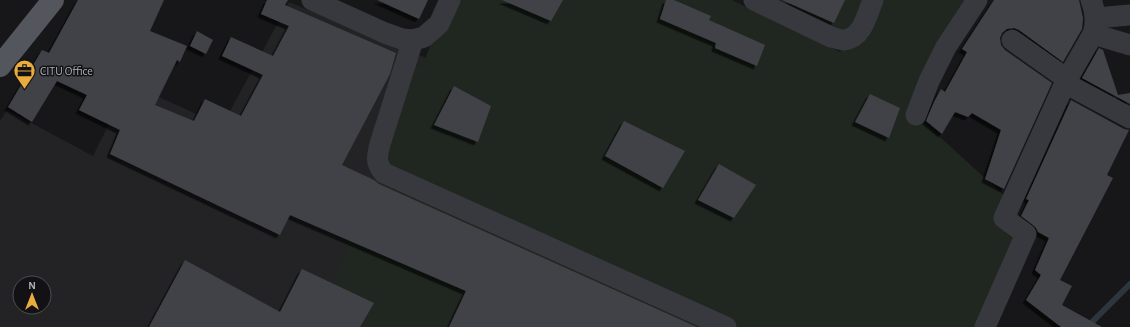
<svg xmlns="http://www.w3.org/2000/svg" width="1130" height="327" font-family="'Alegreya Sans',sans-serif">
  <defs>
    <filter id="shadow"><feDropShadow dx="-3.5" dy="3.5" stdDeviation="0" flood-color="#0009"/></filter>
  </defs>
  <rect width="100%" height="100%" fill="#171719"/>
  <path fill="#232326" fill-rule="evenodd" d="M 289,2 L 463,73 L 962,327 L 0,327 L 0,121 L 7,110 L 93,156 L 129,83 L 222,126 ZM 20,283 L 44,283 L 44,307 L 20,307 Z"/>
  <path fill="#1f2720" d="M 452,0 L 732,0 L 840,52 L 849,36 L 771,0 L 977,0 L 916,115 L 1011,202 L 1018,252 L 985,327 L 316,327 L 380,168 L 405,63 L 421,68 L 439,25 Z"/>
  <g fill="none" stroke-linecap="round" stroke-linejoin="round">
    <path stroke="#2d363c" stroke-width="6" d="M 1087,327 L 1130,284"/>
  </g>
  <g fill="#414246" filter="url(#shadow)">
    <path d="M 78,0 L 164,0 L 150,31 L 187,46 L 180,62 L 177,60 L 155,105 L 194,121 L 205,99 L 241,116 L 263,75 L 222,56 L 231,37 L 273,56 L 289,26 L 261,14 L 267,0 L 288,0 L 285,5 L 396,53 L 390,74 L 342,165 L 374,180 L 379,184 L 697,327 L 449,327 L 466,291 L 290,215 L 280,235 L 110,154 L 120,130 L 79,110 L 87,95 L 57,81 L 32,122 L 8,107 L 42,50 L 49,53 Z"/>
    <path d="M 377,0 L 428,0 L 419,19 Z"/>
    <path d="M 502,0 L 563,0 L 551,21 Z"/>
    <path d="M 666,0 L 674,0 L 711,16 L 709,20 L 765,45 L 757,66 L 715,48 L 716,43 L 660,19 Z"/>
    <path d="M 782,0 L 845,0 L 834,23 Z"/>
    <path d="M 994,0 L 1079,0 L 1083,18 L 1082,29 L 1063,62 L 1019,30 L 1014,28 L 1007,29 L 1002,33 L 1000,38 L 1001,45 L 1005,50 L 1052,83 L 1004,189 L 985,179 L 1001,130 L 972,113 L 968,117 L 955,112 L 942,134 L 926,121 L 934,102 L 941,89 L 945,92 L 967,52 L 962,49 Z"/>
    <path d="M 197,31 L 213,40 L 206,54 L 190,46 Z"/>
    <path d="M 1099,48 L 1103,50 L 1118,95 L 1130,93 L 1130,104 L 1082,78 Z"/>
    <path d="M 454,86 L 491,106 L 478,142 L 434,125 Z"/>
    <path d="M 870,94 L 900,108 L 889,138 L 855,122 Z"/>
    <path d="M 1071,100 L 1124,129 L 1129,130 L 1107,175 L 1113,178 L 1060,280 L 1072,286 L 1062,305 L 1102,327 L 1061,327 L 1026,300 L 1041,275 L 1035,270 L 1049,238 L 1038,232 L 1036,228 L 1033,225 L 1021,216 L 1029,200 L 1026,199 Z"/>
    <path d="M 624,121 L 685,151 L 663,188 L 605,156 Z"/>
    <path d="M 719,164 L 756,185 L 734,218 L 698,200 Z"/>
    <path d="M 185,260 L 280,312 L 302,269 L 374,303 L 360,327 L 149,327 Z"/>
  </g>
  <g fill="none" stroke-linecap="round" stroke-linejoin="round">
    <g stroke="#38393e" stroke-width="21">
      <path d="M 312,0 L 385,33 L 402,39 L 413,40 L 424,37 L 439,24 L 450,0"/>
      <path d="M 754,0 L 831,37 C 835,38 840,40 844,40 C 863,38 867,14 873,0"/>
      <path d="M 1096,18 L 1130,15"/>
      <path d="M 1093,34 L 1130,45"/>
      <path d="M 413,40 L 380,144 C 377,157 375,162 384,173 L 726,327"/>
      <path d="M 1012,40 L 1067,79"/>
      <path d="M 1065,83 L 1130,118"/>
      <path d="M 916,115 L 929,81 L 946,47 L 977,0"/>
      <path d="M 985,327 L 1026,234 L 1004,218 L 1065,83 L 1093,34 C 1097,22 1096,12 1091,0"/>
    </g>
    <path stroke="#54565d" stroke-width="22" d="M 0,66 L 53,0"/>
  </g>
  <defs>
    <symbol id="office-pin" viewBox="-11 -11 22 30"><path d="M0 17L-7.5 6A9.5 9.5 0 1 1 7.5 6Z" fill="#eaac3d" stroke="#121214"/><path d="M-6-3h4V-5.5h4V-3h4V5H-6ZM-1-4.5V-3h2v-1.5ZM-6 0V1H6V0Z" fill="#111"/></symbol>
  </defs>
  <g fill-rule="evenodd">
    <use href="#office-pin" x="12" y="58" width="25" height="34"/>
  </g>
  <g text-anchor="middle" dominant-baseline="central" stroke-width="3" stroke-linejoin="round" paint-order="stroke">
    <g font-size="12" fill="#aaaeb8" stroke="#121214" text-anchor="start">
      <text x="40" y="71">CITU Office</text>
    </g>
  </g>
  <g transform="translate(32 295)"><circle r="19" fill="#121214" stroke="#4f5056"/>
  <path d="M0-3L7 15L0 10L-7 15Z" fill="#eaac3d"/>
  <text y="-6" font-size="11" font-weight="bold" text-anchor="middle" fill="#aaaeb8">N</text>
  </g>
</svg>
